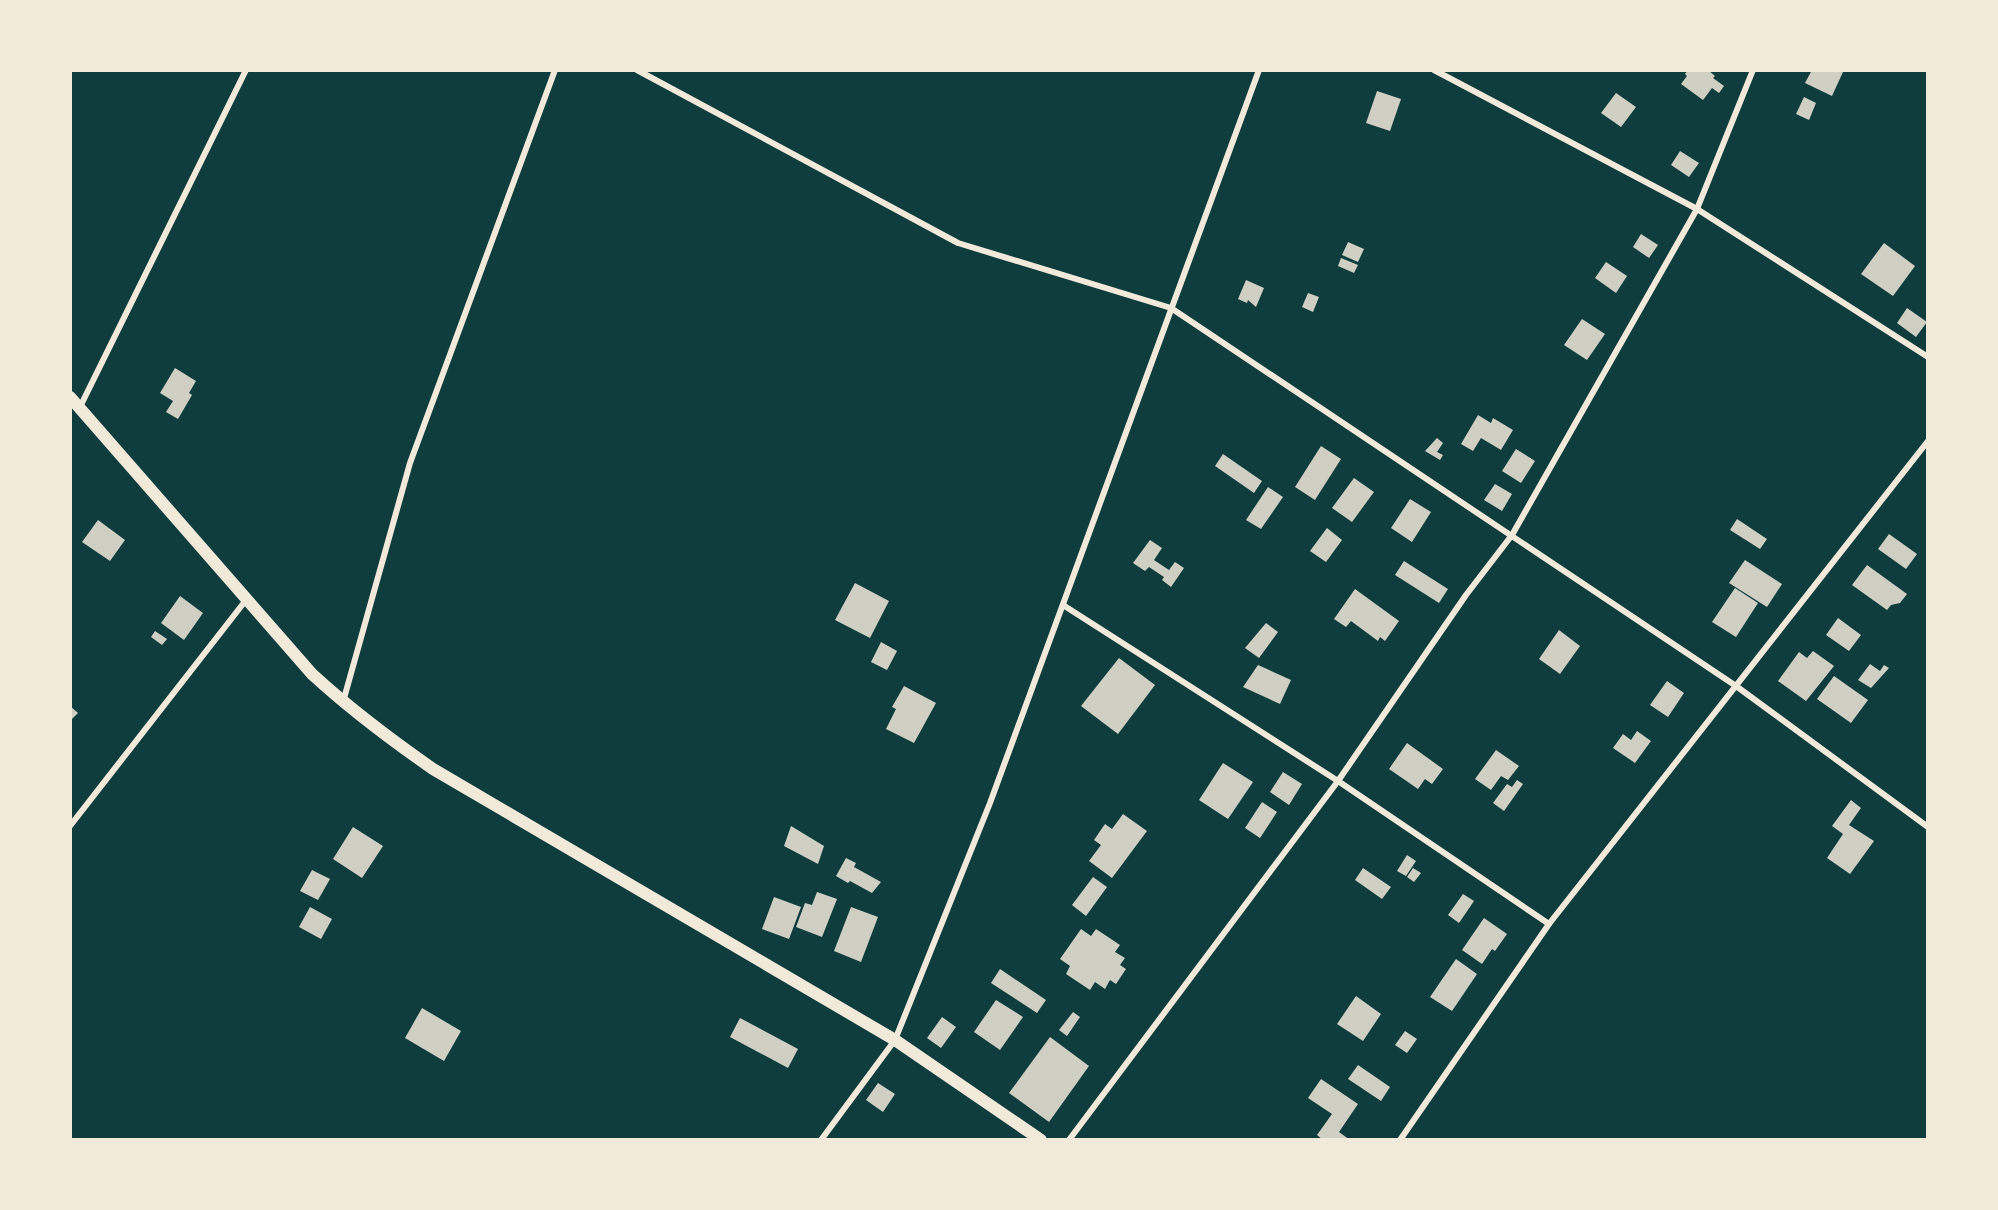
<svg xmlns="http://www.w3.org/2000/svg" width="1998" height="1210" font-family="'IBM Plex Serif',serif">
  <rect width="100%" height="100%" fill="#0f3d3e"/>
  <g fill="#cfcfc3">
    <path d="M 1688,70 L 1708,70 L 1715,76 L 1713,78 L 1724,86 L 1719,93 L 1712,88 L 1703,100 L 1681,84 L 1687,76 L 1685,74 Z"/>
    <path d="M 1812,70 L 1843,72 L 1832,96 L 1805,83 Z"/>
    <path d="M 1377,91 L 1401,99 L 1390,131 L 1366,123 Z"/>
    <path d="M 1616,93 L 1636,107 L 1621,127 L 1601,113 Z"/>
    <path d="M 1804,97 L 1816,103 L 1809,120 L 1796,114 Z"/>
    <path d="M 1680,151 L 1699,163 L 1689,177 L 1671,165 Z"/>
    <path d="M 1641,234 L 1658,245 L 1649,258 L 1633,247 Z"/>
    <path d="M 1348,242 L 1364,249 L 1358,262 L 1342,255 Z"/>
    <path d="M 1884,243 L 1915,266 L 1893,296 L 1861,274 Z"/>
    <path d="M 1341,258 L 1358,265 L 1354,273 L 1338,266 Z"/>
    <path d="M 1606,262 L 1627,276 L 1616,293 L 1595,278 Z"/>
    <path d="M 1246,280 L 1264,288 L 1256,307 L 1248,300 L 1247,303 L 1238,299 Z"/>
    <path d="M 1308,293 L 1319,297 L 1313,312 L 1302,307 Z"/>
    <path d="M 1907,308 L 1927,322 L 1916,337 L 1897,323 Z"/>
    <path d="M 1582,319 L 1605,334 L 1587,360 L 1564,345 Z"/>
    <path d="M 175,368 L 196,381 L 189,393 L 192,395 L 178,419 L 166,412 L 173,401 L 160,393 Z"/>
    <path d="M 1478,415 L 1491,423 L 1493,418 L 1513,430 L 1501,450 L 1481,438 L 1473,451 L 1461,444 Z"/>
    <path d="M 1437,438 L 1443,443 L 1437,452 L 1443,455 L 1440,460 L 1425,451 Z"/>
    <path d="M 1321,446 L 1341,459 L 1315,500 L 1295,487 Z"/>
    <path d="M 1516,449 L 1535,461 L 1521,483 L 1502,471 Z"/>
    <path d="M 1223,454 L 1262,481 L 1254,493 L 1215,466 Z"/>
    <path d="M 1354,478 L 1374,492 L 1352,522 L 1332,508 Z"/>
    <path d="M 1495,484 L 1512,494 L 1502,511 L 1484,500 Z"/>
    <path d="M 1268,487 L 1283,497 L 1261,529 L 1246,520 Z"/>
    <path d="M 1410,499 L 1431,512 L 1412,542 L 1391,528 Z"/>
    <path d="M 1737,519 L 1767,539 L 1760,549 L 1730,530 Z"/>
    <path d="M 98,520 L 125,540 L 110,561 L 82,542 Z"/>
    <path d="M 1327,528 L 1342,540 L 1326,562 L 1310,551 Z"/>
    <path d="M 1889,534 L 1917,554 L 1906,569 L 1878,549 Z"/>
    <path d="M 1150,540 L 1162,548 L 1154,560 L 1169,570 L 1175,562 L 1184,568 L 1171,587 L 1162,580 L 1164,577 L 1149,567 L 1145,571 L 1133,563 Z"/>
    <path d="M 1745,560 L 1782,584 L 1767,607 L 1729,583 Z"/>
    <path d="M 1404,561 L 1448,589 L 1439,603 L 1395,575 Z"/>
    <path d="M 1867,565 L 1907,594 L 1900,603 L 1891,605 L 1887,610 L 1852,585 Z"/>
    <path d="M 855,583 L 889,601 L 870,638 L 835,620 Z"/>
    <path d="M 1735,588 L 1758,603 L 1736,637 L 1712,622 Z"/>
    <path d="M 1355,589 L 1399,621 L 1385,641 L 1380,637 L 1378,641 L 1351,621 L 1346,627 L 1334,619 Z"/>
    <path d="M 180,596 L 203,613 L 184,640 L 161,623 Z"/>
    <path d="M 1838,618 L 1861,635 L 1849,651 L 1826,635 Z"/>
    <path d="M 1266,623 L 1278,632 L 1259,658 L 1245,648 Z"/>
    <path d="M 1559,630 L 1580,646 L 1560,674 L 1539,659 Z"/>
    <path d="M 155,631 L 167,639 L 162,645 L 151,637 Z"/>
    <path d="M 881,642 L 897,651 L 887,670 L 871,662 Z"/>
    <path d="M 1813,651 L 1834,666 L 1806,701 L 1778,681 L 1799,652 L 1807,658 Z"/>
    <path d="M 1119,658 L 1155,685 L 1118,734 L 1081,706 Z"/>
    <path d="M 1870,664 L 1880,671 L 1884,665 L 1889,668 L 1871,688 L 1858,680 Z"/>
    <path d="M 1258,665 L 1291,680 L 1280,704 L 1243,687 Z"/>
    <path d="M 1834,676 L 1868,700 L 1851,723 L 1817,699 Z"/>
    <path d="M 1667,681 L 1684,693 L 1668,717 L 1650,705 Z"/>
    <path d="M 904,686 L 936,703 L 914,743 L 886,729 L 896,709 L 892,707 Z"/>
    <path d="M 70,706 L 78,713 L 70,721 Z"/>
    <path d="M 1637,731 L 1651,741 L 1635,763 L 1613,748 L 1623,734 L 1631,740 Z"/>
    <path d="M 1407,743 L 1443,769 L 1432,784 L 1425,779 L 1418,789 L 1389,769 Z"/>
    <path d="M 1496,750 L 1519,766 L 1508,780 L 1501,776 L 1491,790 L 1475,779 Z"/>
    <path d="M 1223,763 L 1253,782 L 1228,819 L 1199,800 Z"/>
    <path d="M 1283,772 L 1302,784 L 1289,805 L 1270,792 Z"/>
    <path d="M 1517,780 L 1523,784 L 1504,811 L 1493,803 L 1507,784 L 1512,787 Z"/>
    <path d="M 1851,800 L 1861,808 L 1849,825 L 1874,841 L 1850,874 L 1827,858 L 1843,834 L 1832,826 Z"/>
    <path d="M 1262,802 L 1277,812 L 1260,838 L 1245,828 Z"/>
    <path d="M 1123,814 L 1147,831 L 1112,878 L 1089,861 L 1101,845 L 1094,840 L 1105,824 L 1112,829 Z"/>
    <path d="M 791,826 L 824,846 L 818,864 L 784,846 Z"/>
    <path d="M 353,827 L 383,846 L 362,878 L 333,859 Z"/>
    <path d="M 1407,855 L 1416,861 L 1406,876 L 1397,871 Z"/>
    <path d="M 846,858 L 856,863 L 854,867 L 881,882 L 872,893 L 850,881 L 848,883 L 836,876 Z"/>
    <path d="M 1363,868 L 1391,887 L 1382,899 L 1355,880 Z"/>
    <path d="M 1413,868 L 1421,873 L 1414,882 L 1407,877 Z"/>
    <path d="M 312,870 L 330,879 L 318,900 L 300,891 Z"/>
    <path d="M 1093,877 L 1107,887 L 1086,916 L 1072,905 Z"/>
    <path d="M 817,892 L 837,899 L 822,937 L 796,927 L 805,903 L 812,905 Z"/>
    <path d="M 1463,894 L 1474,901 L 1459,923 L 1448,915 Z"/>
    <path d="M 774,897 L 801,907 L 789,939 L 762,929 Z"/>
    <path d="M 310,907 L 332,919 L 321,939 L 299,927 Z"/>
    <path d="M 851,907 L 878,917 L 861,962 L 834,951 Z"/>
    <path d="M 1484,918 L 1507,934 L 1495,951 L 1492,949 L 1482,964 L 1462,950 Z"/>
    <path d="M 1081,929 L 1091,936 L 1096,929 L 1120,945 L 1115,952 L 1125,958 L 1120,965 L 1126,969 L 1116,984 L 1110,980 L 1105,989 L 1095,982 L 1090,990 L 1066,974 L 1070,966 L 1060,959 Z"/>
    <path d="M 1456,959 L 1477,974 L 1452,1011 L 1430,997 Z"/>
    <path d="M 1000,969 L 1046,1000 L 1037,1013 L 991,983 Z"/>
    <path d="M 1356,996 L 1381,1014 L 1363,1041 L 1337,1024 Z"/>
    <path d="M 996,1000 L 1023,1017 L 1000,1050 L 974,1032 Z"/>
    <path d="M 422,1008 L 461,1031 L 444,1061 L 405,1038 Z"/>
    <path d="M 1073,1012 L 1080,1017 L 1067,1036 L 1059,1030 Z"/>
    <path d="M 942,1017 L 956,1027 L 941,1048 L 927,1038 Z"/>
    <path d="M 740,1018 L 798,1049 L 788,1068 L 730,1037 Z"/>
    <path d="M 1405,1031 L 1417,1039 L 1407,1053 L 1395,1045 Z"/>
    <path d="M 1050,1037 L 1089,1066 L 1049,1122 L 1009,1093 Z"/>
    <path d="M 1358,1065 L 1390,1087 L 1381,1101 L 1348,1079 Z"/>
    <path d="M 1321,1079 L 1358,1104 L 1339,1132 L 1350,1140 L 1323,1140 L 1317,1135 L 1332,1114 L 1308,1098 Z"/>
    <path d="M 878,1083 L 895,1094 L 883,1112 L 866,1100 Z"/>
  </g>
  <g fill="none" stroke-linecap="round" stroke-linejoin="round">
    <g stroke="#f1e9da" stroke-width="6">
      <path d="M 637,70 L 958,243 L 1171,308 L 1736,686 L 1928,827"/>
      <path d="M 1434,70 L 1697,209 L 1928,357"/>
      <path d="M 80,407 L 246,70"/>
      <path d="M 1063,605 L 1338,781 L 1549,924"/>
      <path d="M 343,702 L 410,463 L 555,70"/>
      <path d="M 70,826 L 246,600"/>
      <path d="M 821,1140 L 895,1040 L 990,803 L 1259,70"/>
      <path d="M 1069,1140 L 1338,781 L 1466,595 L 1512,535 L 1697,209 L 1753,70"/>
      <path d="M 1400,1140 L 1549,924 L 1928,441"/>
    </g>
    <path stroke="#f1e9da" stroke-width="12" d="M 70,397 L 312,674 C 350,709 390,739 433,769 L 895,1040 L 1041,1140"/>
  </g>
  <rect width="1998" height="1210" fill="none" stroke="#f1e9da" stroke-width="144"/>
</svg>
